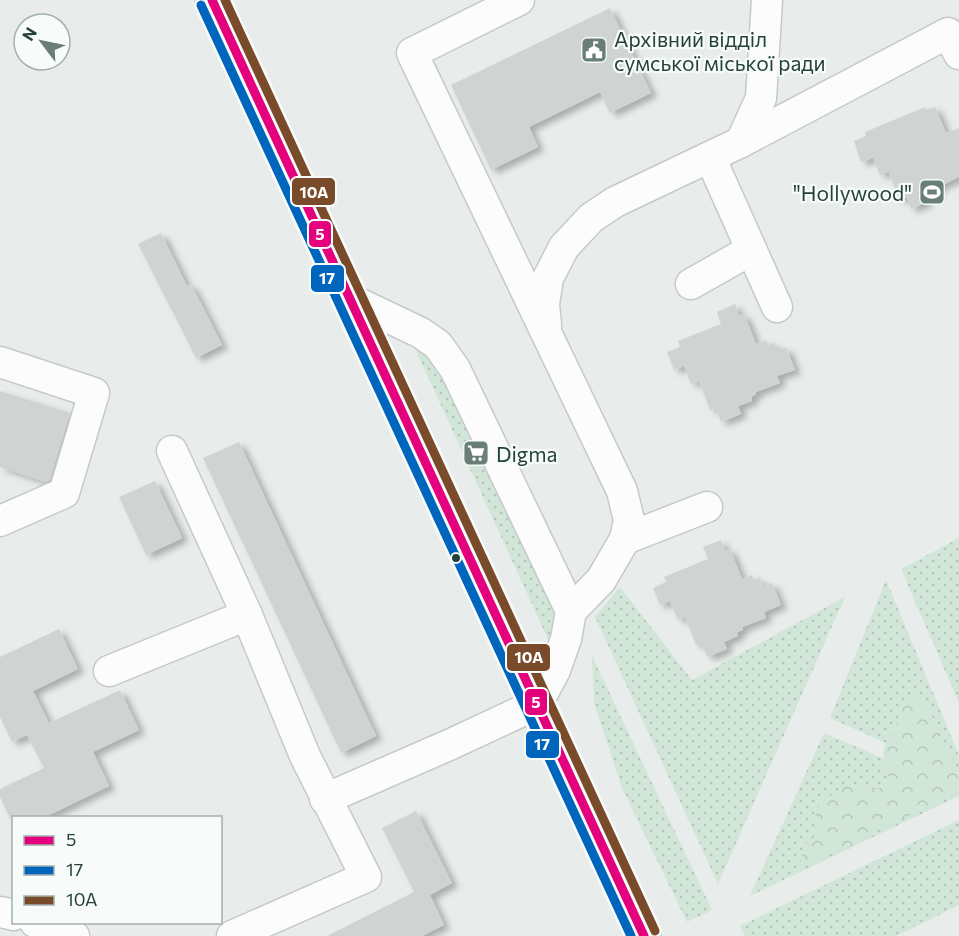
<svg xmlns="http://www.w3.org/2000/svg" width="959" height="936" font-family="Commissioner,sans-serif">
  <defs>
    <pattern id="grass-dots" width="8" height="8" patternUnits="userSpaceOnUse" patternTransform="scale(1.5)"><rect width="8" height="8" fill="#d1e6d8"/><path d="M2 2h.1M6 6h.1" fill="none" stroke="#b3c6ba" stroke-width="1.8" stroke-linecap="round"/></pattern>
    <pattern id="forest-crowns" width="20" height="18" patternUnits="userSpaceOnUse" patternTransform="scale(1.5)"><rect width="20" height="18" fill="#d1e6d8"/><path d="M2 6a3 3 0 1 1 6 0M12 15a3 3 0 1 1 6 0" fill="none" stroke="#b3c6ba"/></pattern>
    <filter id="shadow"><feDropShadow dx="6" dy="4" stdDeviation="3" flood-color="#0004"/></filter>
  </defs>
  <rect width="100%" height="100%" fill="#e8edeb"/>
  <g fill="url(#grass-dots)">
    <path d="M 412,342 L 437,355 L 560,619 L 552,648 Z"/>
    <path d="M 959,538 L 959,703 L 901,569 Z"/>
    <path d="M 886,580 L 959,755 L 959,776 L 830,718 Z"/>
    <path d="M 620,587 L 692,680 L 845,597 L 718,884 L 595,617 Z"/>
    <path d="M 592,656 L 712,910 L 687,922 L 622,788 L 594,703 Z"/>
    <path d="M 824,733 L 959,791 L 959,796 L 750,896 Z"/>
    <path d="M 959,820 L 959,905 L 896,936 L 745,936 L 740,926 Z"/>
  </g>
  <path fill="url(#forest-crowns)" d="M 914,697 L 924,703 L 936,723 L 939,740 L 959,770 L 959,788 L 952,795 L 933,805 L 872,832 L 851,848 L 833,853 L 817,864 L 807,864 L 800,862 L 807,842 L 813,839 C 817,830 813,823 816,814 C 819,799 838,792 849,784 L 868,789 L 881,788 L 890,779 L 884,766 L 883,753 L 886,741 L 894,730 L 904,705 Z"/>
  <g fill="#cfd4d2" filter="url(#shadow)">
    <path d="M 610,8 L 651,93 L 610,113 L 600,92 L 529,127 L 538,147 L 491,170 L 451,85 Z"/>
    <path d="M 925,107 L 926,110 L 935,107 L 946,133 L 959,128 L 959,177 L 938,187 L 939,189 L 924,195 L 927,202 L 911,209 L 907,197 L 899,200 L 889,172 L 880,175 L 873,158 L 861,162 L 854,141 L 866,136 L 865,132 Z"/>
    <path d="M 161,233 L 187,286 L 191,284 L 222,345 L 196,358 L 138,244 Z"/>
    <path d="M 735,304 L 739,316 L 744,314 L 756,344 L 766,340 L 768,345 L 774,343 L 777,351 L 786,347 L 795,370 L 777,376 L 780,383 L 756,392 L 756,394 L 751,397 L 752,401 L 738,406 L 741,414 L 721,422 L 716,408 L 710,410 L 699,381 L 691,384 L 684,366 L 674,370 L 667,352 L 680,347 L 678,341 L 721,324 L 717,312 Z"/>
    <path d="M 0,391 L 70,413 L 50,480 L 46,482 L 0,467 Z"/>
    <path d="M 239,442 L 376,736 L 341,753 L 203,458 Z"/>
    <path d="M 155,481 L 182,538 L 146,555 L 119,497 Z"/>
    <path d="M 721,540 L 725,551 L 730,549 L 742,579 L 752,575 L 754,580 L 760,578 L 763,586 L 772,583 L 781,605 L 764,612 L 766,618 L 742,627 L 743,630 L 737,632 L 738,636 L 724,642 L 727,649 L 707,657 L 702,643 L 696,645 L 685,617 L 678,620 L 670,601 L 660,605 L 653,588 L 666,582 L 664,577 L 708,559 L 703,547 Z"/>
    <path d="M 59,629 L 78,669 L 33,691 L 49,723 L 120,690 L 139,730 L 93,752 L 109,786 L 43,818 L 10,818 L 0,797 L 0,789 L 44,768 L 27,735 L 12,742 L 0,717 L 0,657 Z"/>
    <path d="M 416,811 L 452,883 L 430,895 L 444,925 L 422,936 L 327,936 L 414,892 L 382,828 Z"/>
  </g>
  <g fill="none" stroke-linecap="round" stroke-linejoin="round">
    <defs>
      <g id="minor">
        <path d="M 741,142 L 761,98 L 767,0"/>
        <path d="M 710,157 L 777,307"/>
        <path d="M 691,284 L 751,250"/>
        <path d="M 352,300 L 421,333 L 438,345 L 455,369 L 571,611"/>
        <path d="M 546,325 L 544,304 L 548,278 L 564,247 L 591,218 L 615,202 L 741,142 L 948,33 L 959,54"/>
        <path d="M 0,362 L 94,393 L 64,493 L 0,521"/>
        <path d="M 172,451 L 247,615 L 305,756 L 366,877 L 232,936"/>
        <path d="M 625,539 L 707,507"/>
        <path d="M 109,671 L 247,615"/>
        <path d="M 325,799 L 449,745 L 537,704 L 555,670 L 566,639 L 571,611 L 601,580 L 625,539 L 629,520 L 622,491 L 412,53 L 519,0"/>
        <path d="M 0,912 L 14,915"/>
        <path d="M 35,922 L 74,936"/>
      </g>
      <path id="major" d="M 212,0 L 644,936"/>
    </defs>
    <use href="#minor" stroke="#c5cac8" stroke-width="33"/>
    <use href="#major" stroke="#c3ccc9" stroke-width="36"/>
    <use href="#minor" stroke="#fcfcfc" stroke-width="30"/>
    <use href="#major" stroke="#cfd7d5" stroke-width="33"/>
    <defs>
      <path id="bus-1" d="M 212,0 L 644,936"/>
      <path id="bus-2" d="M 201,5 L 631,936"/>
      <path id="bus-3" d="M 225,0 L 655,931"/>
    </defs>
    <use href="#bus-1" stroke="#f7fbf9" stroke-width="14"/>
    <use href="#bus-2" stroke="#f7fbf9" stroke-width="14"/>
    <use href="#bus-3" stroke="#f7fbf9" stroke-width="14"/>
    <use href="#bus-1" stroke="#e5007d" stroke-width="9"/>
    <use href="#bus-2" stroke="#0065bd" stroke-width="9"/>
    <use href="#bus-3" stroke="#7a4b2a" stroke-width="9"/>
  </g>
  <defs>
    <symbol id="civic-square" viewBox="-11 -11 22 22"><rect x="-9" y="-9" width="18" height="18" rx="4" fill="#697e78" stroke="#f7fbf9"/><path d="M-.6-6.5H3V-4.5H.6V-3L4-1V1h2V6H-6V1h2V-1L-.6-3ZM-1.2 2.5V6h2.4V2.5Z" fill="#fff"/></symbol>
    <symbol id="stadium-square" viewBox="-11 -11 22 22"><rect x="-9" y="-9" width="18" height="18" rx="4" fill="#697e78" stroke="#f7fbf9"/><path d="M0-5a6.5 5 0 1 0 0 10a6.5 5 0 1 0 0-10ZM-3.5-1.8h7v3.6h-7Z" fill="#fff"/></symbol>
    <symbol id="supermarket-square" viewBox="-11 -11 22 22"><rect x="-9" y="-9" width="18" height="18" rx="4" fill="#697e78" stroke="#f7fbf9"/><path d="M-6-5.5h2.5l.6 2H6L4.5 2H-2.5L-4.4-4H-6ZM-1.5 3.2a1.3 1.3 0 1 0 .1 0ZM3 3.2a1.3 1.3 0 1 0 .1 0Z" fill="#fff"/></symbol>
  </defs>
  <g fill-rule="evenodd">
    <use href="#civic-square" x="579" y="35" width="30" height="30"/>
    <use href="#stadium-square" x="917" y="177" width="30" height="30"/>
    <use href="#supermarket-square" x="461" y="438" width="30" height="30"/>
  </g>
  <circle fill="#24423a" stroke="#f7fbf9" stroke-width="2" cx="456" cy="558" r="5"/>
  <g text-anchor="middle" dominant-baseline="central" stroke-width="4.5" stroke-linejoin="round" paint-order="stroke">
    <g font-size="21" fill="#24423a" stroke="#f7fbf9" text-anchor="start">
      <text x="614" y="38">Архівний відділ<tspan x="614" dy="24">сумської міської ради</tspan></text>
      <text x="912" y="192" text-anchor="end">"Hollywood"</text>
      <text x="496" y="453">Digma</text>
    </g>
  </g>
  <g stroke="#f7fbf9" stroke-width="2">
    <rect x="291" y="177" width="45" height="29" rx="6" fill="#7a4b2a"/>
    <rect x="308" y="220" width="24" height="28" rx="6" fill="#e5007d"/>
    <rect x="310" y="264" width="35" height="29" rx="6" fill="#0065bd"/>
    <rect x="506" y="643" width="45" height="29" rx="6" fill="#7a4b2a"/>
    <rect x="524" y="688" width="24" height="28" rx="6" fill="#e5007d"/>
    <rect x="525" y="730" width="35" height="29" rx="6" fill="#0065bd"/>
  </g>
  <g font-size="16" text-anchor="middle" font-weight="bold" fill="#fff">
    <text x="314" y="198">10А</text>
    <text x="320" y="240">5</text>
    <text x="327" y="284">17</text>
    <text x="529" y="663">10А</text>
    <text x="536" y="708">5</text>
    <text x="542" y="750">17</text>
  </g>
  <rect x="12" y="816" width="210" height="108" fill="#f7fbf9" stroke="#a3b1ad" stroke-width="1.5"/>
  <rect x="24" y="836" width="30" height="9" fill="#e5007d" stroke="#a3b1ad" stroke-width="1.5"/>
  <text x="66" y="846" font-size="18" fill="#24423a">5</text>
  <rect x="24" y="866" width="30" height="9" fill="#0065bd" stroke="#a3b1ad" stroke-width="1.5"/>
  <text x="66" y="876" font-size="18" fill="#24423a">17</text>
  <rect x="24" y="896" width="30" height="9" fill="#7a4b2a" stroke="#a3b1ad" stroke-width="1.5"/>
  <text x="66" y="906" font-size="18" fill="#24423a">10А</text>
  <g transform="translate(42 42) rotate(302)"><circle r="28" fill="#f7fbf9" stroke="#a3b1ad" stroke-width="1.5"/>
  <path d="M0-4.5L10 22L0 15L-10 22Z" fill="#697e78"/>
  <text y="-9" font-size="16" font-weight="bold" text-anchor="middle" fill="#24423a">N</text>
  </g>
</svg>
